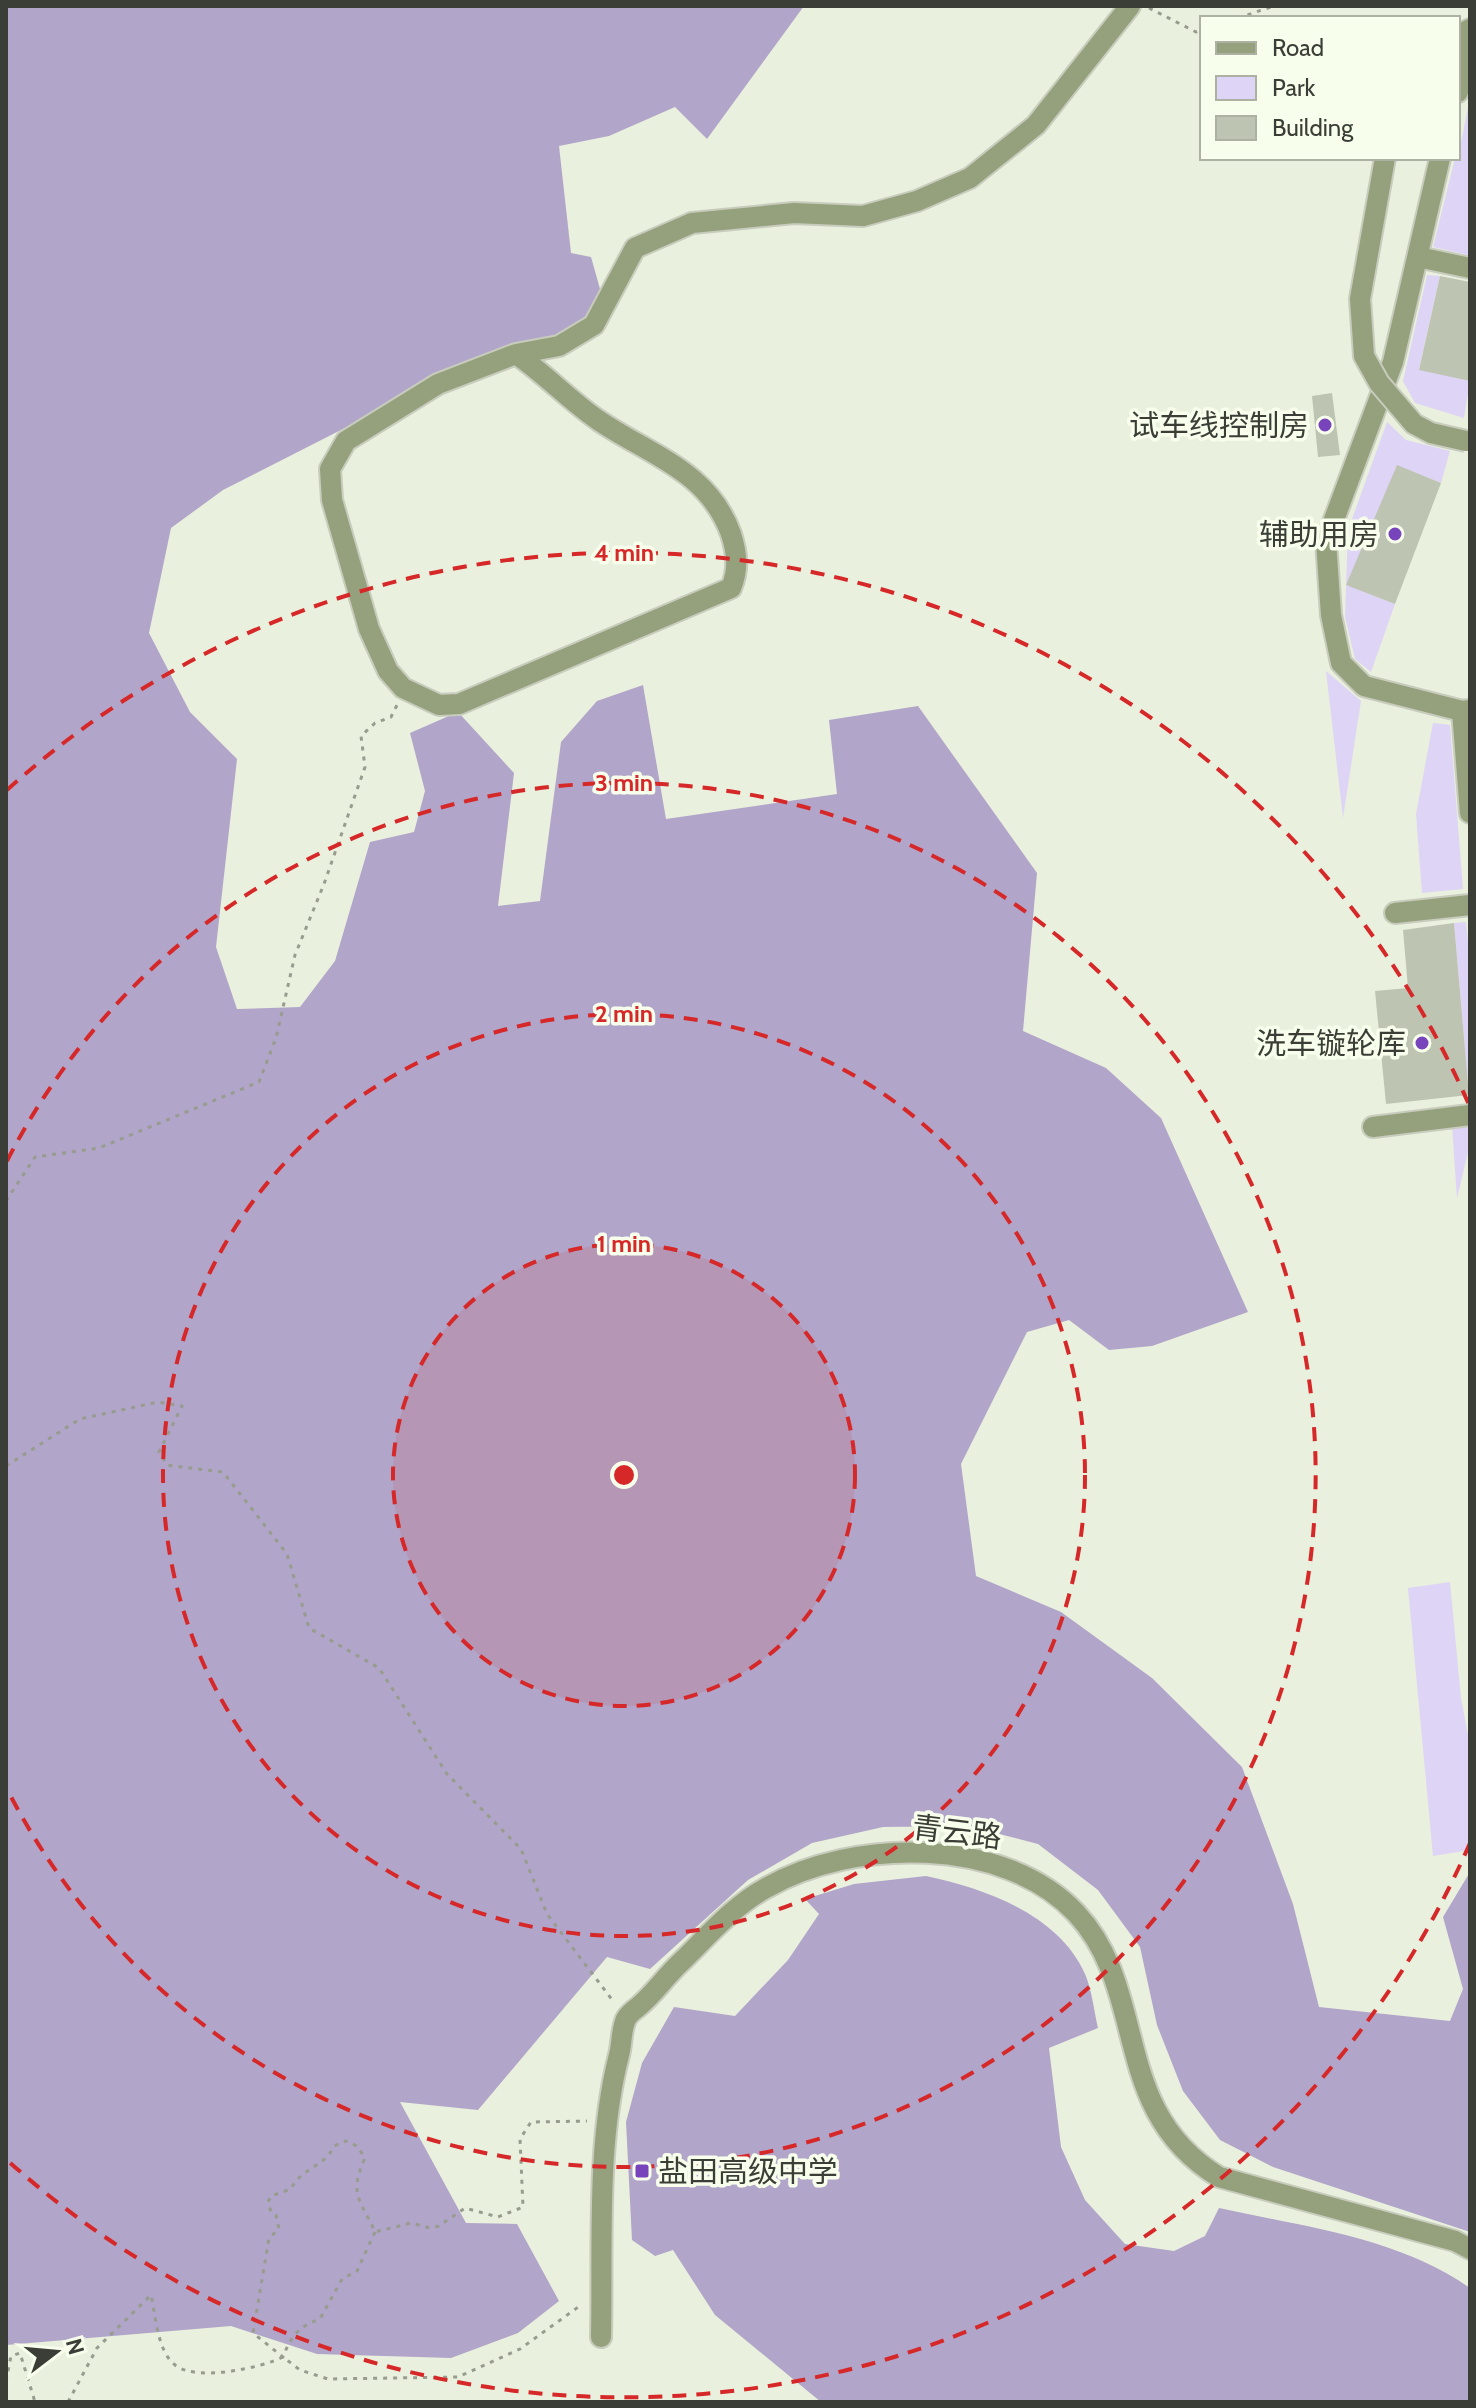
<svg xmlns="http://www.w3.org/2000/svg" width="1476" height="2408" font-family="Cabin,'Noto Sans SC',sans-serif">
  <rect width="100%" height="100%" fill="#eaf0de"/>
  <g fill="#ded4f6">
    <path d="M 1470,97 L 1470,248 L 1468,255 L 1433,247 L 1455,158 L 1458,158 Z"/>
    <path d="M 1427,275 L 1440,276 L 1419,369 L 1470,381 L 1464,418 L 1415,403 L 1403,381 Z"/>
    <path d="M 1387,422 L 1406,440 L 1450,451 L 1441,483 L 1398,466 L 1347,585 L 1395,604 L 1371,672 L 1355,659 L 1345,617 L 1348,530 Z"/>
    <path d="M 1326,671 L 1361,701 L 1343,818 Z"/>
    <path d="M 1433,723 L 1450,725 L 1463,889 L 1422,893 L 1416,814 Z"/>
    <path d="M 1466,922 L 1470,965 L 1469,1095 L 1454,923 Z"/>
    <path d="M 1470,1124 L 1470,1144 L 1457,1198 L 1452,1126 Z"/>
    <path d="M 1450,1582 L 1461,1698 L 1470,1746 L 1470,1850 L 1433,1856 L 1408,1588 Z"/>
  </g>
  <g fill="#b1a5c9">
    <path d="M 6,6 L 804,6 L 707,139 L 675,107 L 609,136 L 559,146 L 571,253 L 591,257 L 602,296 L 568,347 L 496,351 L 223,490 L 171,528 L 149,633 L 190,712 L 237,759 L 216,947 L 237,1009 L 300,1007 L 335,961 L 370,842 L 414,832 L 425,791 L 410,733 L 458,712 L 514,773 L 498,906 L 540,901 L 561,742 L 597,701 L 643,685 L 666,819 L 837,794 L 829,720 L 918,706 L 1037,873 L 1023,1031 L 1106,1068 L 1161,1118 L 1248,1312 L 1152,1346 L 1109,1350 L 1069,1320 L 1027,1332 L 961,1464 L 976,1576 L 1061,1612 L 1152,1678 L 1242,1767 L 1293,1904 L 1319,2007 L 1450,2021 L 1463,1989 L 1443,1917 L 1470,1872 L 1470,2232 L 1273,2167 L 1220,2140 L 1183,2091 L 1157,2025 L 1140,1947 L 1098,1890 L 1038,1844 L 968,1826 L 883,1827 L 812,1843 L 748,1880 L 650,1969 L 607,1957 L 478,2110 L 400,2102 L 466,2223 L 517,2224 L 559,2301 L 518,2333 L 451,2358 L 317,2354 L 231,2326 L 6,2345 Z"/>
    <path d="M 926,1876 C 983,1888 1059,1914 1085,1974 C 1092,1990 1094,2011 1098,2028 L 1049,2048 L 1061,2147 L 1085,2200 L 1125,2244 L 1174,2251 L 1205,2236 L 1219,2208 C 1304,2227 1397,2237 1470,2288 L 1470,2402 L 821,2402 L 715,2315 L 673,2250 L 655,2256 L 632,2240 L 626,2122 L 642,2063 L 674,2007 L 735,2016 L 788,1960 L 819,1914 L 805,1899 L 854,1884 Z"/>
  </g>
  <g fill="#bec4b2">
    <path d="M 1440,276 L 1470,282 L 1470,381 L 1419,370 Z"/>
    <path d="M 1332,393 L 1340,455 L 1318,457 L 1312,396 Z"/>
    <path d="M 1397,465 L 1441,483 L 1395,604 L 1346,585 Z"/>
    <path d="M 1454,923 L 1469,1095 L 1386,1104 L 1375,991 L 1408,988 L 1403,930 Z"/>
  </g>
  <g fill="none" stroke-linecap="round" stroke-linejoin="round">
    <defs>
      <g id="minor">
        <path d="M 1458,36 L 1470,29"/>
        <path d="M 1458,92 L 1470,47"/>
        <path d="M 1440,158 L 1393,362 L 1326,541 L 1331,615 L 1341,663 L 1364,686 L 1462,711"/>
        <path d="M 1418,257 L 1470,268"/>
        <path d="M 516,354 C 545,374 569,400 598,420 C 649,455 708,470 731,534 C 737,553 739,569 731,588 L 459,704 L 439,705 L 403,688 L 388,671 L 369,629 L 332,500 L 330,469 L 346,441 L 438,384 L 516,354 L 559,346 L 594,325 L 635,248 L 692,223 L 794,213 L 863,216 L 917,201 L 970,178 L 1036,125 L 1130,6"/>
        <path d="M 1470,710 L 1462,711 L 1470,813"/>
        <path d="M 1395,913 L 1470,905"/>
        <path d="M 1373,1127 L 1470,1115"/>
        <path d="M 601,2337 C 603,2244 596,2145 619,2055 C 622,2044 621,2030 626,2019 C 628,2015 634,2010 638,2007 C 654,1994 665,1977 680,1963 C 707,1937 733,1906 766,1888 C 853,1838 1004,1836 1076,1913 C 1150,1992 1109,2110 1219,2177 L 1455,2241 L 1470,2249"/>
      </g>
    </defs>
    <use href="#minor" stroke="#c7ccbc" stroke-width="24"/>
    <g stroke="#979c8f" stroke-width="3" stroke-dasharray="4 6" stroke-linecap="butt">
      <path d="M 1149,8 L 1196,32 L 1202,30"/>
      <path d="M 1238,18 L 1274,6"/>
      <path d="M 6,1201 L 35,1157 L 99,1148 L 259,1082 L 276,1038 L 295,955 L 324,884 L 365,767 L 361,736 L 375,723 L 391,717 L 397,705"/>
      <path d="M 6,1466 L 80,1419 L 158,1402 L 182,1406 L 159,1452 L 167,1465 L 223,1472 L 287,1554 L 309,1628 L 379,1668 L 447,1774 L 521,1849 L 547,1914 L 613,2001"/>
      <path d="M 375,2232 L 357,2271 L 342,2279 L 320,2319 C 298,2327 291,2336 283,2357 L 253,2333 L 269,2238 L 279,2229 L 276,2215 L 271,2212 L 268,2202 L 271,2196 L 291,2189 C 301,2168 325,2167 334,2146 L 346,2141 L 357,2146 L 365,2158 C 348,2195 361,2200 375,2232 L 411,2223 L 430,2228 L 439,2226 L 465,2208 L 498,2217 L 523,2207 L 520,2139 L 531,2122 L 587,2121"/>
      <path d="M 6,2381 L 11,2356 L 20,2353 L 35,2402"/>
      <path d="M 68,2402 L 97,2348 L 151,2295 C 156,2316 157,2351 175,2365 C 196,2382 261,2368 283,2357 L 300,2370 L 328,2379 L 458,2377 L 520,2349 L 581,2305"/>
    </g>
    <use href="#minor" stroke="#95a07d" stroke-width="20"/>
    <defs>
      <path id="minor-bridge" d="M 1385,158 L 1360,299 L 1364,356 L 1379,383 L 1414,424 L 1431,433 L 1466,441"/>
    </defs>
    <use href="#minor-bridge" stroke="#c7ccbc" stroke-width="24" stroke-linecap="butt"/>
    <use href="#minor-bridge" stroke="#95a07d" stroke-width="20"/>
  </g>
  <circle cx="624" cy="1475" r="231" fill="#d62828" fill-opacity=".12"/>
  <g fill="none" stroke="#d62828" stroke-width="4" stroke-dasharray="14 10">
    <circle cx="624" cy="1475" r="231"/>
    <circle cx="624" cy="1475" r="461"/>
    <path d="M7 1161A692 692 0 1 1 7 1789"/>
    <path d="M1470 1843A922 922 0 0 1 7 2160M7 790A922 922 0 0 1 1470 1107"/>
  </g>
  <g fill="#7744bc" stroke="#f7feeb" stroke-width="3">
    <circle cx="1325" cy="425" r="8"/>
    <circle cx="1395" cy="534" r="8"/>
    <circle cx="1422" cy="1043" r="8"/>
    <rect x="634" y="2163" width="16" height="16" rx="4"/>
  </g>
  <g text-anchor="middle" dominant-baseline="central" stroke-width="7" stroke-linejoin="round" paint-order="stroke">
    <g font-size="30" fill="#3b3e36" stroke="#f7feeb" text-anchor="end">
      <text x="1309" y="425">试车线控制房</text>
      <text x="1379" y="534">辅助用房</text>
      <text x="1406" y="1043">洗车镟轮库</text>
      <text x="658" y="2171" text-anchor="start">盐田高级中学</text>
    </g>
    <g font-size="30" fill="#3b3e36" stroke="#f7feeb">
      <text transform="translate(957 1832) rotate(7)">青云路</text>
    </g>
  </g>
  <circle cx="624" cy="1475" r="12" fill="#d62828" stroke="#f7feeb" stroke-width="4"/>
  <g font-size="24" text-anchor="middle" font-weight="bold" fill="#d62828" stroke="#f7feeb" stroke-width="7" stroke-linejoin="round" paint-order="stroke">
    <text x="624" y="561">4 min</text>
    <text x="624" y="791">3 min</text>
    <text x="624" y="1022">2 min</text>
    <text x="624" y="1252">1 min</text>
  </g>
  <rect width="1476" height="2408" fill="none" stroke="#3b3e36" stroke-width="16"/>
  <rect x="1200" y="16" width="260" height="144" fill="#f7feeb" stroke="#acb1a3" stroke-width="2"/>
  <rect x="1216" y="42" width="40" height="12" fill="#95a07d" stroke="#acb1a3" stroke-width="2"/>
  <text x="1272" y="56" font-size="24" fill="#3b3e36">Road</text>
  <rect x="1216" y="76" width="40" height="24" fill="#ded4f6" stroke="#acb1a3" stroke-width="2"/>
  <text x="1272" y="96" font-size="24" fill="#3b3e36">Park</text>
  <rect x="1216" y="116" width="40" height="24" fill="#bec4b2" stroke="#acb1a3" stroke-width="2"/>
  <text x="1272" y="136" font-size="24" fill="#3b3e36">Building</text>
  <g transform="translate(56 2352) rotate(74)" stroke="#f7feeb" stroke-width="6" paint-order="stroke">
  <path d="M0-6L14 30L0 20L-14 30Z" fill="#3b3e36"/>
  <text y="-12" font-size="22" font-weight="bold" text-anchor="middle" fill="#3b3e36">N</text>
  </g>
</svg>
